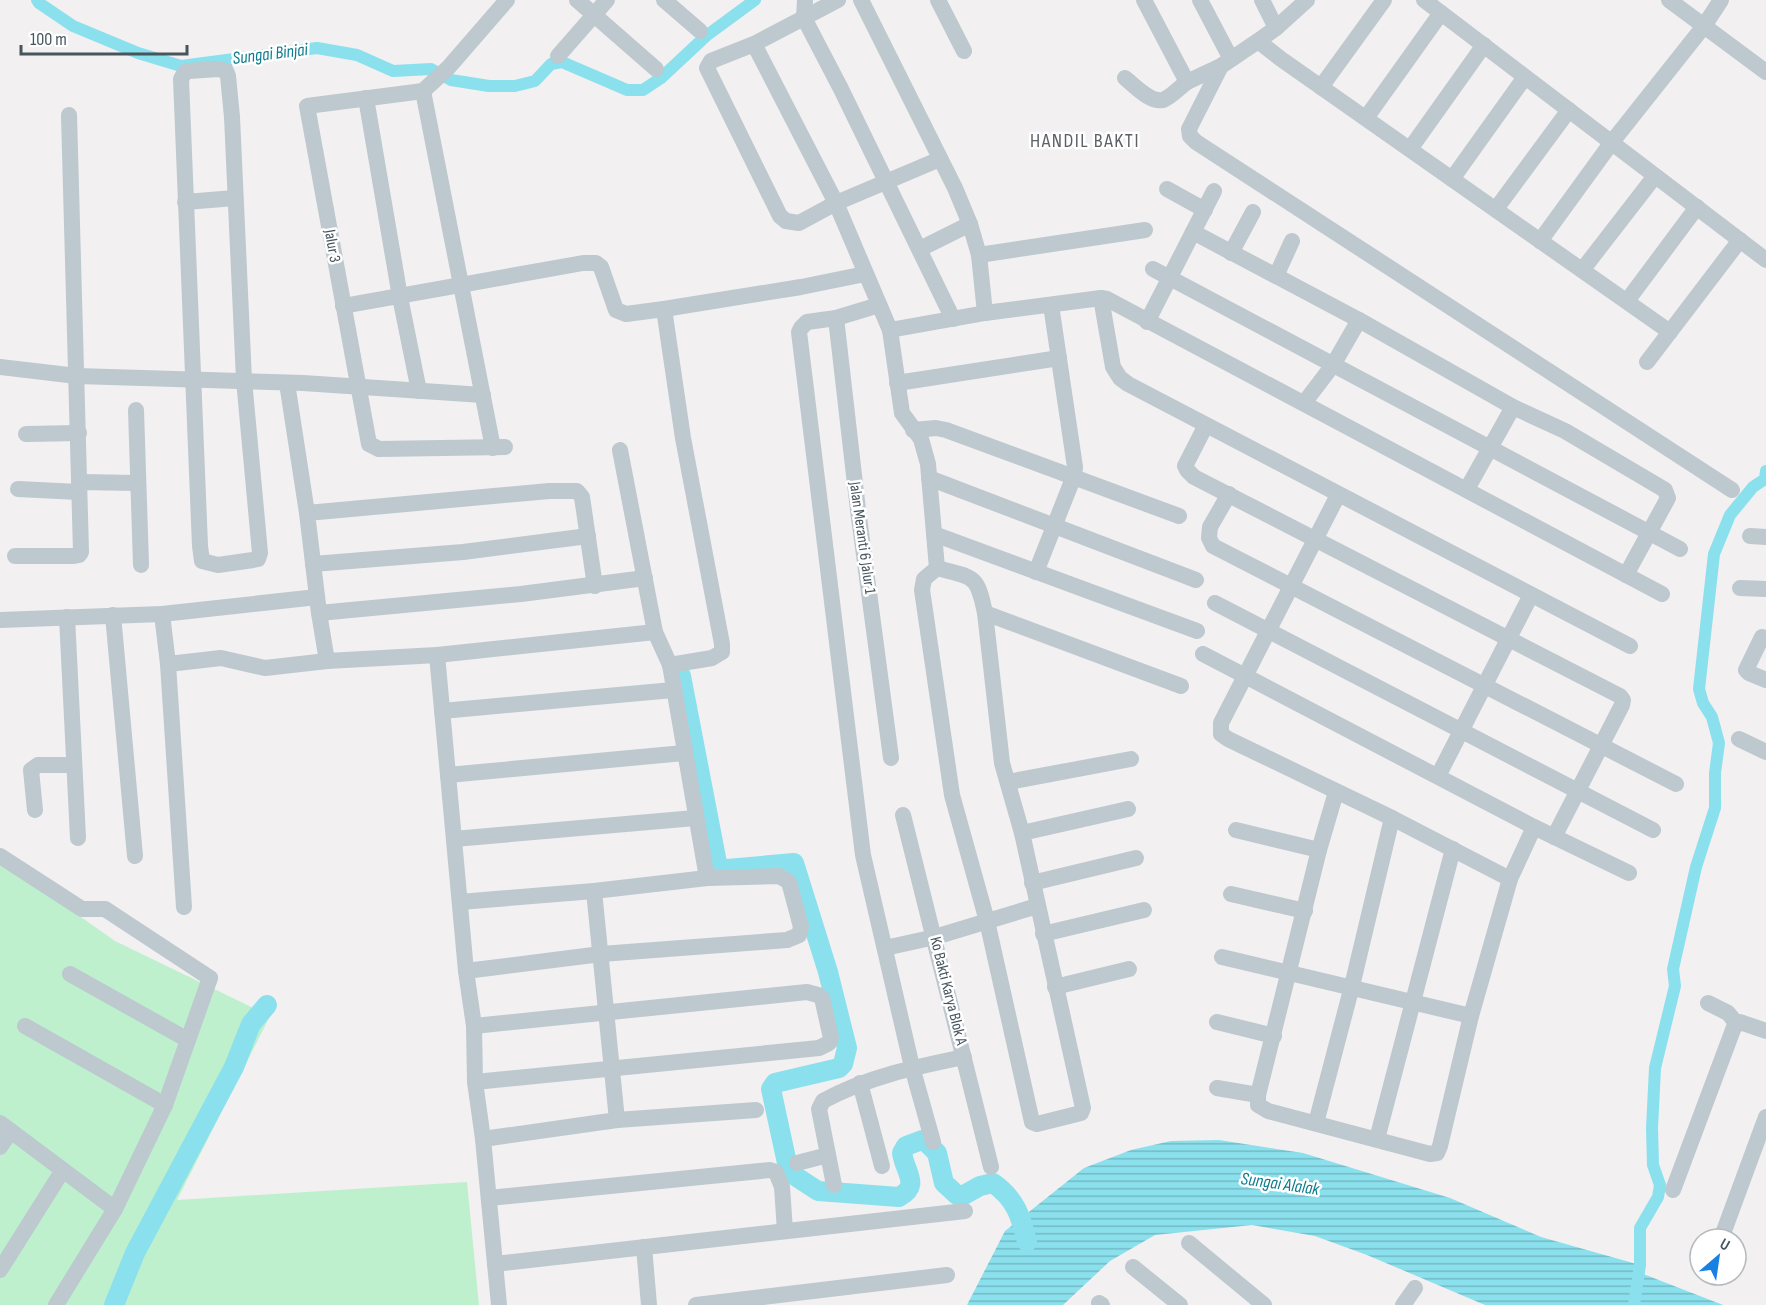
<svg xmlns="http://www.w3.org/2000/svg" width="1766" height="1305" font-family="'Sofia Sans Condensed',sans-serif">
  <defs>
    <pattern id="water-rules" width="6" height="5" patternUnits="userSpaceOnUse" patternTransform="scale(1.5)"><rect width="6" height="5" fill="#8be0ed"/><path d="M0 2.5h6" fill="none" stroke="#73b8c3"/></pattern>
  </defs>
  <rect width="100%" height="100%" fill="#f2f0f0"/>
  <path fill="#bef0ce" d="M 0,860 L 115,941 L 270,1016 L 177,1200 L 467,1182 L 479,1305 L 0,1305 Z"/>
  <path fill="url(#water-rules)" d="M 1219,1140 L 1303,1153 L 1450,1198 L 1541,1237 L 1640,1265 L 1633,1270 L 1723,1305 L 1485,1305 L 1367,1255 L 1315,1236 L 1252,1225 L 1155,1235 L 1110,1261 L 1063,1305 L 967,1305 L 1005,1231 L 1084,1168 L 1131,1150 L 1171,1141 Z"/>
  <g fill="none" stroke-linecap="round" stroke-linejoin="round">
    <g stroke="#8be0ed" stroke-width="12">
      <path d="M 37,0 L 39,3 L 73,26 L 138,53 L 181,66 L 317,48 L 357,55 L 393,71 L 431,69 L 451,80 L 489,86 L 515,86 L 535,81 L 551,64 L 562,62 L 627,90 L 643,90 L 661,78 L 706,36 L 755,0"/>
      <path d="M 1634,1305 L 1640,1265 L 1640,1228 L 1658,1197 L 1660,1185 L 1653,1165 L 1652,1128 L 1655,1068 L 1675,986 L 1673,969 L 1696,867 L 1715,808 L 1715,773 L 1719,743 L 1712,717 L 1703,703 L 1699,689 L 1714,554 L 1730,515 L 1753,487 L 1765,479 L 1766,471"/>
    </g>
    <g stroke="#8be0ed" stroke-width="20">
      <path d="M 681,676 L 717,863 L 722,869 L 727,869 L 794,863 L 828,972 L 847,1048 L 843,1064 L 839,1068 L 775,1083 L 771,1089 L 787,1163 L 792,1174 L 818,1191 L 899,1197 C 921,1185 905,1173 902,1153 L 906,1146 L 922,1140 L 927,1143 L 937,1153 L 944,1183 L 957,1195 L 962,1196 L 980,1186 L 993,1183 C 1016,1199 1021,1217 1027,1242"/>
      <path d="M 114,1305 L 135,1253 L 234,1067 L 251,1024 L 267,1005"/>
    </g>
    <g stroke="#bdc8cf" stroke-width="16">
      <path d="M 577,0 L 656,69"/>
      <path d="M 664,0 L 700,31"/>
      <path d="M 805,0 L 804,18 L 841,89 L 953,319"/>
      <path d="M 838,0 L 754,44 L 711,61 L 707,68 L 780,216 L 786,221 L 799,223 L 836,203 L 940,159"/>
      <path d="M 861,0 L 955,188 L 970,224 L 979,255 L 985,313"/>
      <path d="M 938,0 L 964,51"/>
      <path d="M 1144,0 L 1187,82 L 1221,66 L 1258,41"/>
      <path d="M 1200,0 L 1231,59"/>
      <path d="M 1262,0 L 1276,28"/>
      <path d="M 1307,0 L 1276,28 L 1258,41 L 1281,59 L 1670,332"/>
      <path d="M 1424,0 L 1766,260"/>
      <path d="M 1669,0 L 1766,72"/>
      <path d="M 754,44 L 836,203 L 890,330 L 902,413 L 921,439 L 928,464 L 937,568 L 924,579 L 922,590 L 952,795 L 987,921 L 1032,1122 L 1037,1124 L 1081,1113 L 1083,1108 L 1022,833 L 1002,763 L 985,613 C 977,574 974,578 937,568"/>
      <path d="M 558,56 L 607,0"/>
      <path d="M 1221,66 L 1189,129 L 1190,136 L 1196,142 L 1732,490"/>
      <path d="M 218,69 L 226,71 L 228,76 L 232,117 L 244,380 L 260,553 L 258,559 L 253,560 L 218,565 L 202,561 L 200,546 L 181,79 L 185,72 L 189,71 Z"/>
      <path d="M 1125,78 C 1134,85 1150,103 1163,100 C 1171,97 1180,87 1187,82"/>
      <path d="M 1321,87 L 1384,0"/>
      <path d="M 423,91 L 493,448"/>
      <path d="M 366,98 L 400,297 L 419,391"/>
      <path d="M 1366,118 L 1441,13"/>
      <path d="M 1410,149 L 1484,45"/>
      <path d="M 1452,179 L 1525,77"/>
      <path d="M 1167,189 L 1205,210"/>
      <path d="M 185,202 L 235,198"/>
      <path d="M 1496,209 L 1569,110"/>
      <path d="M 1193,232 L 1359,320 L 1513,407 L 1565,431 L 1665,490 L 1668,498 L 1626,575"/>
      <path d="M 1540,241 L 1612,142 L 1704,26 L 1721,0"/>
      <path d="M 920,249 L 970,224"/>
      <path d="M 1231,253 L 1253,212"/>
      <path d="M 979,255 L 1145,230"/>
      <path d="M 1153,269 L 1680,549"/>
      <path d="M 1583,269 L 1655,176"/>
      <path d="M 1276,276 L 1292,241"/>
      <path d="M 1101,298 L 1113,367 L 1120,378 L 1128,384 L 1630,646"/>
      <path d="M 1627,301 L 1697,207"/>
      <path d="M 879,305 L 836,318 L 807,322 L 801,328 L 799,332 L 863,855 L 912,1067 L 933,1142"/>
      <path d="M 343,306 L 583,263 L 596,263 L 601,267 L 616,310 L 626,314 L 664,309"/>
      <path d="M 836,318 L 858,510 L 891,758"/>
      <path d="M 1147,322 L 1214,191"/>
      <path d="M 890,330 L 985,313 L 1101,298 L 1107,299 L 1662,594"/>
      <path d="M 1647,362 L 1740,240"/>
      <path d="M 0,367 L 77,376 L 303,383 L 483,395"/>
      <path d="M 287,383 L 307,513"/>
      <path d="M 897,383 L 1059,358"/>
      <path d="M 1304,403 L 1333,365 L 1359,320"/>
      <path d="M 136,410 L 141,565"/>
      <path d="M 1206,425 L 1185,466 L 1187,470 L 1194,477 L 1620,696 L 1623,700 L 1622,705 L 1554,837"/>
      <path d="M 913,430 L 936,428 L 946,430 L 1179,516"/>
      <path d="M 26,434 L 79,433"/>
      <path d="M 505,447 L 379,449 L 369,444 L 307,106 L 423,91 L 448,68 L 507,0"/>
      <path d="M 929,478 L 1196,580"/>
      <path d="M 79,482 L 137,483"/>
      <path d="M 18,489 L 79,492"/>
      <path d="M 1467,489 L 1513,407"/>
      <path d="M 1229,494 L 1210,527 L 1209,538 L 1213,546 L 1676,784"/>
      <path d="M 1338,495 L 1221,723 L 1221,734 L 1228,739 L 1392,818 L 1510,879"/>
      <path d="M 934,534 L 1197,631"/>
      <path d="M 1750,536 L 1766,537"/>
      <path d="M 15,556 L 74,556 L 79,555 L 81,552 L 69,115"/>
      <path d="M 313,564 L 463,552 L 588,536"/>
      <path d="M 1036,572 L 1074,476 L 1075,467 L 1051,305"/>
      <path d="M 1740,588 L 1766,589"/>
      <path d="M 1215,603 L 1653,830"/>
      <path d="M 319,613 L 521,594 L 645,578"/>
      <path d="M 985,613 L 1181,686"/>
      <path d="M 162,614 L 168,664 L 184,907"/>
      <path d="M 113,615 L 135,856"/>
      <path d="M 67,617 L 78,838"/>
      <path d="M 0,620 L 162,614 L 317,597"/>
      <path d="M 655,632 L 670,665 L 712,658 L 722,652 L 722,644 L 683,438 L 664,309 L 801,287 L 865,274"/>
      <path d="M 1762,637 L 1746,670 L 1749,673 L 1766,680"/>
      <path d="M 1203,654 L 1534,827 L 1629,873"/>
      <path d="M 437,655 L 466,971 L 474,1026 L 475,1082 L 483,1139 L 499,1305"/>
      <path d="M 327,661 L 319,613 L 307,513 L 549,491 L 577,491 L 582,497 L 595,586"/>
      <path d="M 168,664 L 221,658 L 265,668 L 327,661 L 437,655 L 655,632 L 620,450"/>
      <path d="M 670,665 L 707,878"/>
      <path d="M 442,711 L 673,690"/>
      <path d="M 1739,739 L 1766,752"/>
      <path d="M 448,775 L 684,753"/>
      <path d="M 1438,776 L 1531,595"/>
      <path d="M 1008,782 L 1131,759"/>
      <path d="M 1336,792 L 1319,850 L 1258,1095 L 1258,1105 L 1268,1111 L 1430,1154 L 1437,1153 L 1440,1146 L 1471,1016 L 1510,879 L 1534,827"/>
      <path d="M 35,810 L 31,770 L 38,765 L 74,765"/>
      <path d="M 903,815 L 991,1167"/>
      <path d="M 1236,830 L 1319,850"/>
      <path d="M 1022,833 L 1128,809"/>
      <path d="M 454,839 L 695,818"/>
      <path d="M 0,856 L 82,909 L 105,909 L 210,978 L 165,1105 L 115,1209 L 56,1305"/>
      <path d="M 1032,883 L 1136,858"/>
      <path d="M 594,891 L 617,1120"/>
      <path d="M 1231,894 L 1305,911"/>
      <path d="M 460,902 L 594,891 L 707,878 L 779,876 L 789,882 L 801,927 L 799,935 L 787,940 L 601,954 L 466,971"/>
      <path d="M 1043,934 L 1144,910"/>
      <path d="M 885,948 L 935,937 L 1037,906"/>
      <path d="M 1222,957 L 1471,1016"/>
      <path d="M 70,974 L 188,1040"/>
      <path d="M 1055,987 L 1129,969"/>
      <path d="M 1708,1003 L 1728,1013 L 1737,1024"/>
      <path d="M 1217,1022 L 1274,1036"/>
      <path d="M 25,1026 L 165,1105"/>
      <path d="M 474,1026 L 807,992 L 818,995 L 822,998 L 831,1038 L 829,1043 L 819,1048 L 475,1082"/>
      <path d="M 860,1083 L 882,1166"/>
      <path d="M 1217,1088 L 1258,1095"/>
      <path d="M 0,1123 L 115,1209"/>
      <path d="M 1316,1123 L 1352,986 L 1392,818"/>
      <path d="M 483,1139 L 617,1120 L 756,1110"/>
      <path d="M 1377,1139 L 1453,849"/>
      <path d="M 0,1147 L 11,1131"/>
      <path d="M 797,1163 L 828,1155"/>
      <path d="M 834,1185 L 819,1109 L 823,1101 C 867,1077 915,1067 964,1057"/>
      <path d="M 1673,1190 L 1734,1027 L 1740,1022 L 1766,1031"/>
      <path d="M 489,1198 L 770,1170 L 776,1172 L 782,1187 L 785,1231"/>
      <path d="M 1721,1239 L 1766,1117"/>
      <path d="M 1189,1243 L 1264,1305"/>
      <path d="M 644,1247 L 649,1305"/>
      <path d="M 495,1264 L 965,1211"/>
      <path d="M 1133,1267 L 1180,1305"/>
      <path d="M 0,1270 L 63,1170"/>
      <path d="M 1099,1303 L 1102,1305"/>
      <path d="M 696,1305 L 947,1275"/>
      <path d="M 1403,1305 L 1415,1288"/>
    </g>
  </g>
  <g text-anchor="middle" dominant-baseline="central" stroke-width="5" stroke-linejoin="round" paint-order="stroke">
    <g font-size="16" fill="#47555d" stroke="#fff">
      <text transform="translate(332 246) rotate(80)">Jalur 3</text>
      <text transform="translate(862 538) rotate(82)">Jalan Meranti 6 Jalur 1</text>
      <text transform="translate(948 991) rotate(76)">Ko Bakti Karya Blok A</text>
    </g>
    <g font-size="18" font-style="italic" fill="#0d7c8d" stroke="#fff">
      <text transform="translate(270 54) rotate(-7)">Sungai Binjai</text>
      <text transform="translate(1280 1184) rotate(8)">Sungai Alalak</text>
    </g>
    <g font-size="20" letter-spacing="1.5" fill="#5c6165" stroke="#fff">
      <text x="1085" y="141">HANDIL BAKTI</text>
    </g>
  </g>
  <g transform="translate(1718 1257) rotate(29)"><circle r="28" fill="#ffffff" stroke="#b5bbbe" stroke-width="1.5"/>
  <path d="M0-4.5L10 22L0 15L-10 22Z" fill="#1881e3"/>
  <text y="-9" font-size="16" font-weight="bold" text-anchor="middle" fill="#47555d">U</text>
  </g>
  <path d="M21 45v9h166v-9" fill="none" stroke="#47555d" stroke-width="3"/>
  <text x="30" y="45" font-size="18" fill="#47555d" stroke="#ffffff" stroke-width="4.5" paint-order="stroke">100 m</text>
</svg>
